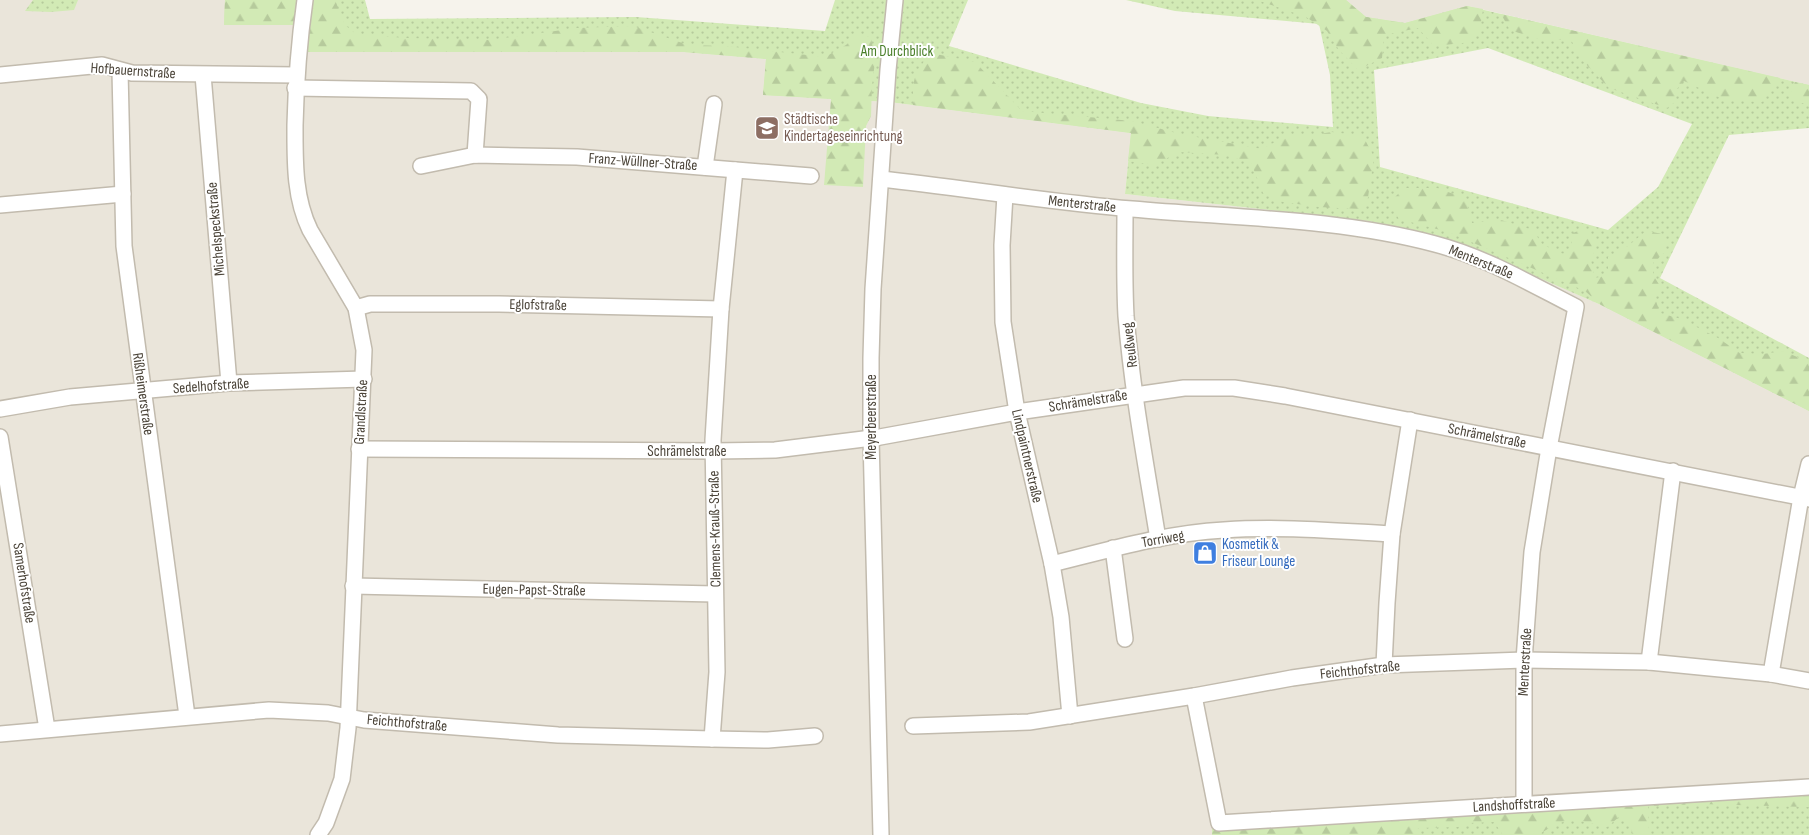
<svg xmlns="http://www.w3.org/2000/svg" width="1809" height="835" font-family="'Sofia Sans Condensed',sans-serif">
  <defs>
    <pattern id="grass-dots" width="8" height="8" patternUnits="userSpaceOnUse" patternTransform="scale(1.25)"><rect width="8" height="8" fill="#d2eab5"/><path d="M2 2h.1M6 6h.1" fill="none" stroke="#b6ca9c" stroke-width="1.8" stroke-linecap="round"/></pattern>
    <pattern id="forest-firs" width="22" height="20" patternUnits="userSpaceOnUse" patternTransform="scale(1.25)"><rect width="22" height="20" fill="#d2eab5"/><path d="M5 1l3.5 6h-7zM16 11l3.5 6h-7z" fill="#b6ca9c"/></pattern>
  </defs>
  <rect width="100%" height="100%" fill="#f6f3ec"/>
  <g fill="#eae5da">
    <path d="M 0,0 L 225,0 L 225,24 L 309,25 L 306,52 L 684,52 L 766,59 L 763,95 L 889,102 L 1131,133 L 1125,194 L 1369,221 L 1457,242 L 1531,274 L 1601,305 L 1809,411 L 1809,795 L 1213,829 L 1212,835 L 0,835 Z"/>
    <path d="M 1346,0 L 1809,0 L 1809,85 L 1468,6 L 1405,23 L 1366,17 Z"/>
  </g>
  <g fill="url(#grass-dots)" fill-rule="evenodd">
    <path d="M 33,0 L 78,0 L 74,10 L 51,12 L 25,11 Z"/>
    <path d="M 225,0 L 365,0 L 370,19 L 636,17 L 825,31 L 835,0 L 968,0 L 949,46 L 1141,103 L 1208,116 L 1333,127 L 1330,75 L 1319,24 L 1175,11 L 1126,0 L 1346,0 L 1366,17 L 1405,23 L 1467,6 L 1809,85 L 1809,128 L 1729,135 L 1660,278 L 1809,358 L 1809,411 L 1601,305 L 1457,242 L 1369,221 L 1125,194 L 1131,133 L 889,102 L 763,95 L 766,59 L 684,52 L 306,52 L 309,25 L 224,25 ZM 1488,48 L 1692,124 L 1658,187 L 1608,230 L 1380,167 L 1374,70 Z"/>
    <path d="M 1809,795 L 1809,835 L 1212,835 L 1212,829 Z"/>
  </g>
  <g fill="url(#forest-firs)">
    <path d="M 225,0 L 335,0 L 345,25 L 356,34 L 405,38 L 489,40 L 577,28 L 633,26 L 688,45 L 725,46 L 825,57 L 846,45 L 857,34 L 871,37 L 875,62 L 872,85 L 871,116 L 866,126 L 863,187 L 824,185 L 831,99 L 763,95 L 766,59 L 684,52 L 306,52 L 309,25 L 224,25 Z"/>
    <path d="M 1257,0 L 1346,0 L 1366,17 L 1405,23 L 1467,6 L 1483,9 L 1480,30 L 1472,42 L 1434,46 L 1418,28 L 1384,35 L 1382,58 L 1358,70 L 1339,50 L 1327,31 L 1306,17 Z"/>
    <path d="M 1501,14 L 1780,78 L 1762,102 L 1725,100 L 1684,81 L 1677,89 L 1675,102 L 1667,108 L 1609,88 L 1582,60 L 1571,40 L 1538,39 L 1510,30 Z"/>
    <path d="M 931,53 L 975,62 L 1022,111 L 1132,121 L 1180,134 L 1262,149 L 1288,135 L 1312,135 L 1332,132 L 1363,136 L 1374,157 L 1367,204 L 1357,209 L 1319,207 L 1283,202 L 1263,193 L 1251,163 L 1225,155 L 1179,152 L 1154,165 L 1128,161 L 1131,133 L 913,105 C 913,78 913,74 931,53 Z"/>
    <path d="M 1795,82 L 1809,85 L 1809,103 L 1801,103 L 1790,95 Z"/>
    <path d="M 1404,188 L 1437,188 L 1470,200 L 1468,208 L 1472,223 L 1501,220 L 1533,230 L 1542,244 L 1560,253 L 1570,255 L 1573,233 L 1583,229 L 1597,244 L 1591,261 L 1595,278 L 1608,275 L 1608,257 L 1628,246 L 1646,231 L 1663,234 L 1666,251 L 1653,263 L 1653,275 L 1660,286 L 1655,298 L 1660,313 L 1681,319 L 1718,338 L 1740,353 L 1763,354 L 1783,351 L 1809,362 L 1809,411 L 1601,305 L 1585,291 L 1448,232 L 1399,219 L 1389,203 Z"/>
    <path d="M 1809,795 L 1809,807 L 1702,804 L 1648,806 L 1649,835 L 1632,835 L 1631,825 L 1619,817 L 1607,827 L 1572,819 L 1554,825 L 1538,835 L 1503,835 L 1494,822 L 1469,823 L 1458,827 L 1418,828 L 1417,835 L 1212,835 L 1212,829 Z"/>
  </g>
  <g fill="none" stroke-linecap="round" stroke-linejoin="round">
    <defs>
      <g id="minor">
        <path d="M 305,0 C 299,42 296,83 295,125 C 295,161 294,197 310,230 L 356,308 L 364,350 L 348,728 L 342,779 L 326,823 L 318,835"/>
        <path d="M 120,71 L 124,246 L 187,716"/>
        <path d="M 0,75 L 102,65 L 132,73 L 296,75"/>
        <path d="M 203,75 L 229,383"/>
        <path d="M 295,88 L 471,91 L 479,99 L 475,155"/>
        <path d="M 421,166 L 475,155 L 577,157 L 811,176"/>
        <path d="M 705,167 L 714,104"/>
        <path d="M 881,179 C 964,188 1048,202 1132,209 C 1232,218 1337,218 1435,244 C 1485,257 1531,284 1576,307 L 1549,448 L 1532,552 L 1524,660 L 1524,804"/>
        <path d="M 1005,195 L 1002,245 L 1003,322 L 1017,412 L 1052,564 L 1061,617 L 1070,716"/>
        <path d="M 0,205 L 123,194"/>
        <path d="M 1125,209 C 1125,244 1124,280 1126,316 C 1132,390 1146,465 1158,539"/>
        <path d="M 356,308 L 370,304 L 499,304 L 721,309"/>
        <path d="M 0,409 L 70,397 L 229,383 L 364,379"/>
        <path d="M 0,437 L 47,729"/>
        <path d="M 359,449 L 714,451 L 775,450 L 880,437 L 1017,412 L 1184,388 L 1234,388 L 1285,396 L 1809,499"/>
        <path d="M 1113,548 L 1125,639"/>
        <path d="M 1052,564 C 1108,550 1166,533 1224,530 C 1280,526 1337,531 1392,534"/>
        <path d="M 353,586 L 715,594"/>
        <path d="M 1649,662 L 1673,471"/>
        <path d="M 1384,665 L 1387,603 L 1392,534 L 1410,420"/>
        <path d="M 1771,674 L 1801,497 L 1809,464"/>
        <path d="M 1194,696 L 1219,823 L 1809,787"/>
        <path d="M 913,726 L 1029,722 L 1194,696 L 1292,678 L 1384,665 L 1524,660 L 1649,662 L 1771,674 L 1809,681"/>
        <path d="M 0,734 L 269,710 L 328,713 L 364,720 L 558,735 L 712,739 L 768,740 L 815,736"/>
        <path d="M 712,739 L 717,672 L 713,440 L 721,309 L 735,170"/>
        <path d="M 881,835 L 871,438 L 871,358 L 873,289 L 888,70 L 895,0"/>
      </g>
    </defs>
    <use href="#minor" stroke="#c2bbae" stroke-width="18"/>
    <use href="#minor" stroke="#fff" stroke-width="15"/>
  </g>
  <defs>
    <symbol id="school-square" viewBox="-11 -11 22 22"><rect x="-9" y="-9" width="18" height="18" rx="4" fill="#8d6e63" stroke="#fff"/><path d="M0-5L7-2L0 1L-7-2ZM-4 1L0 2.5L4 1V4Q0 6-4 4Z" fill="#fff"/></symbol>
    <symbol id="shop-square" viewBox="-11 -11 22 22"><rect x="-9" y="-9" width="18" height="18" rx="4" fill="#3f7fe0" stroke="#fff"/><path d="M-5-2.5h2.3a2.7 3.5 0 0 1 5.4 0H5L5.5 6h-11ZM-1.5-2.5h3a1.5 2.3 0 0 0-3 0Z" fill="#fff"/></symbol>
  </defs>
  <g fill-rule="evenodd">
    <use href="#school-square" x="753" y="114" width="28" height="28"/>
    <use href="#shop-square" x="1191" y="539" width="28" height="28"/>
  </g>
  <g text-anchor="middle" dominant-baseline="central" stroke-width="4" stroke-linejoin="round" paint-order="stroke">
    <g font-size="15" fill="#4a7f2a" stroke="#fff">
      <text x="897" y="51">Am Durchblick</text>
    </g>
    <g font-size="15" fill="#4b4439" stroke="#fff">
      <text transform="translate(133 71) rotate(4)">Hofbauernstraße</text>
      <text transform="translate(643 162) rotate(4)">Franz-Wüllner-Straße</text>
      <text transform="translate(1082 204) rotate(6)">Menterstraße</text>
      <text transform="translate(216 229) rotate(-95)">Michelspeckstraße</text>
      <text transform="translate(1481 262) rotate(22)">Menterstraße</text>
      <text transform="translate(538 305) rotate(1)">Eglofstraße</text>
      <text transform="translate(1130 345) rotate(-97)">Reußweg</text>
      <text transform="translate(211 386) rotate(-4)">Sedelhofstraße</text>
      <text transform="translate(143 394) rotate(82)">Rißheimerstraße</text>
      <text transform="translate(1088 401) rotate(-9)">Schrämelstraße</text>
      <text transform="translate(361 412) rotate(-87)">Grandlstraße</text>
      <text transform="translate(871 417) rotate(-90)">Meyerbeerstraße</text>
      <text transform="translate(1487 436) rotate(11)">Schrämelstraße</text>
      <text x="687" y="451">Schrämelstraße</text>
      <text transform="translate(1027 456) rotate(77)">Lindpaintnerstraße</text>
      <text transform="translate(715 529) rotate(-91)">Clemens-Krauß-Straße</text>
      <text transform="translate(1163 539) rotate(-10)">Torriweg</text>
      <text transform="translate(24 583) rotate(81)">Samerhofstraße</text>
      <text transform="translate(534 590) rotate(1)">Eugen-Papst-Straße</text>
      <text transform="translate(1525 662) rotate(-87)">Menterstraße</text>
      <text transform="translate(1360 670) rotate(-6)">Feichthofstraße</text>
      <text transform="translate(407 723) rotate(5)">Feichthofstraße</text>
      <text transform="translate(1514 805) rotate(-3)">Landshoffstraße</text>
    </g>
    <g font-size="15" fill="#785e54" stroke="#fff" text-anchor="start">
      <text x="784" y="119">Städtische<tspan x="784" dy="17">Kindertageseinrichtung</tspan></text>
    </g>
    <g font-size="15" fill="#366cbe" stroke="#fff" text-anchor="start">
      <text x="1222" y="544">Kosmetik &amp;<tspan x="1222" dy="17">Friseur Lounge</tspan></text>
    </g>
  </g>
</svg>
